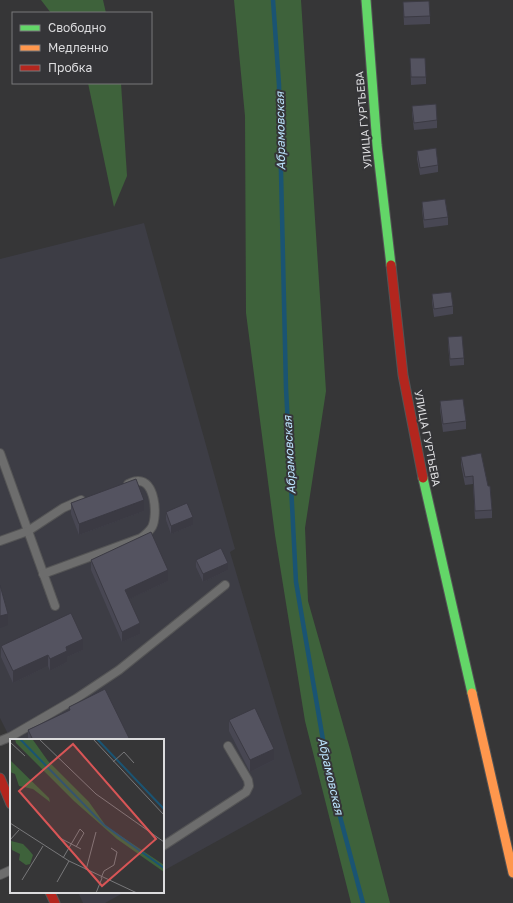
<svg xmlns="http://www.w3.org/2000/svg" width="513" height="903" font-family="'Golos Text',sans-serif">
  <rect width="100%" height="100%" fill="#363637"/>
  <g fill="#3d3d45">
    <path d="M 144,223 L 235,549 L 230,552 L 302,794 L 163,871 L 163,740 L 11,740 L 0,718 L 0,259 Z"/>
    <path d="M 78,892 L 125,892 L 105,903 L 83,903 Z"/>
  </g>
  <g fill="#3e623b">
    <path d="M 41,0 L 103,0 L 106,13 L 51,13 Z"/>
    <path d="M 234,0 L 301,0 L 326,391 L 305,528 L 308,601 L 350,749 L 390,903 L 351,903 L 305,721 L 275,535 L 246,313 L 245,116 Z"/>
    <path d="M 88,83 L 121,83 L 127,176 L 114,207 Z"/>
  </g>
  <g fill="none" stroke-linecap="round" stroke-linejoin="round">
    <path stroke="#1a5473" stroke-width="4.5" d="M 273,0 L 279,85 L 286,388 L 296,582 L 329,775 L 363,903"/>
    <defs>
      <g id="lane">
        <path d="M 0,453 L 55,606"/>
        <path d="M 0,541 L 28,531 L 63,508 L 81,500"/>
        <path d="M 43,574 L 141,538 C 145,535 149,532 152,527 C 158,515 155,479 137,481 C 134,481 130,483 128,484"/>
        <path d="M 0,741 L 10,737 L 77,698 L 119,670 L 225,585"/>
        <path d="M 163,846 L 246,792 L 249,786 L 248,780 L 228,746"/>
        <path d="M 0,875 L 11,870"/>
      </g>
      <g id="fast">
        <path d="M 366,0 L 377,145 L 391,265"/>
        <path d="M 423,478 L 472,693"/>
      </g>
      <path id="slow" d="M 472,693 L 513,873"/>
      <g id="jam">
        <path d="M 391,265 L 403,375 L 423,478"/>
        <path d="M 0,778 L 11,804"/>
        <path d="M 50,892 L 55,903"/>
      </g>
    </defs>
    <use href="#lane" stroke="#545455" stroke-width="10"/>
    <use href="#fast" stroke="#545455" stroke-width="11"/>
    <use href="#slow" stroke="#545455" stroke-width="11"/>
    <use href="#jam" stroke="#545455" stroke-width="11"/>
    <use href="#lane" stroke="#6d6d6d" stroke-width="8"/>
    <use href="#fast" stroke="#63d668" stroke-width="9"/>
    <use href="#slow" stroke="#ff974d" stroke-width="9"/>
    <use href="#jam" stroke="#b3261e" stroke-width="9"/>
  </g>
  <g fill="#484753">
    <path d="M 403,2 L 430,16 L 430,24 L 404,25 Z"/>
    <path d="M 410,58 L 426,77 L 426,84 L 411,85 Z"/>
    <path d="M 412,106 L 437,120 L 437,128 L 414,130 L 412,114 Z"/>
    <path d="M 417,151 L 438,165 L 438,172 L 420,175 L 417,159 Z"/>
    <path d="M 422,202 L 448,217 L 448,225 L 424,228 L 422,210 Z"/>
    <path d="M 432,294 L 453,306 L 453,314 L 434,317 L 432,302 Z"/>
    <path d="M 448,337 L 464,358 L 464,365 L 450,366 L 448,345 Z"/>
    <path d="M 440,401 L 466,421 L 466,429 L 443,432 L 440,409 Z"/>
    <path d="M 461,457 L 488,486 L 492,510 L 492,518 L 475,519 L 473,484 L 465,485 L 461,465 Z"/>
    <path d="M 71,503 L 144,511 L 79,535 L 71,514 Z"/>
    <path d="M 166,512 L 193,525 L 171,534 L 166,520 Z"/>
    <path d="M 91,560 L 168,581 L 129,599 L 140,634 L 122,642 L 91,570 Z"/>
    <path d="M 196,560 L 228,570 L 203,582 L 196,567 Z"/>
    <path d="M 1,646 L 83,650 L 67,657 L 67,662 L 50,671 L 48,666 L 13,683 L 1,657 Z"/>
    <path d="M 69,707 L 130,740 L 28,740 L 28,730 L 69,710 Z"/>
    <path d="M 229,720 L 274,760 L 250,772 L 229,731 Z"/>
  </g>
  <g fill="#3b3a43">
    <path d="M 144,500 L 144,511 L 79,535 L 79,524 Z"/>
    <path d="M 193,517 L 193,525 L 171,534 L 171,526 Z"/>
    <path d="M 228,563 L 228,570 L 203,582 L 203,574 Z"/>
    <path d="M 168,570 L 168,581 L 125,601 L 125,590 Z"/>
    <path d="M 8,614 L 8,625 L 0,628 L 0,616 Z"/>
    <path d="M 140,623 L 140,634 L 122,642 L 122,632 Z"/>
    <path d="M 83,639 L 83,650 L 67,657 L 67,662 L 50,671 L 50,659 L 66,647 Z"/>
    <path d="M 48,655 L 48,666 L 13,683 L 13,671 Z"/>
    <path d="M 274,749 L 274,760 L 250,772 L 250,760 Z"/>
    <path d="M 165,812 L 165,826 L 163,826 L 163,813 Z"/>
  </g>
  <g fill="#545360" stroke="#3b3a43">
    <path d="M 429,1 L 430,16 L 404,17 L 403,2 Z"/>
    <path d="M 410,58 L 425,58 L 426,77 L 411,77 Z"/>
    <path d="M 436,104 L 437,120 L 414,123 L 412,106 Z"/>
    <path d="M 436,148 L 438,165 L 420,168 L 417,151 Z"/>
    <path d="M 445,199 L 448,217 L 424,220 L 422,202 Z"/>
    <path d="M 451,292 L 453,306 L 434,309 L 432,294 Z"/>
    <path d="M 462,336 L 464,358 L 450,359 L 448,337 Z"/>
    <path d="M 463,399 L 466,421 L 443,424 L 440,401 Z"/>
    <path d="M 481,453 L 488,486 L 490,486 L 492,510 L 475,511 L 473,476 L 465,477 L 461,457 Z"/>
    <path d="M 136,479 L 144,500 L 79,524 L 71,503 Z"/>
    <path d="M 187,503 L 193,517 L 171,526 L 166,512 Z"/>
    <path d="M 151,532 L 168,570 L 125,590 L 140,623 L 122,632 L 91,560 Z"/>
    <path d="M 221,548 L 228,563 L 203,574 L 196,560 Z"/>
    <path d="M 0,585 L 8,614 L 0,616 Z"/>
    <path d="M 71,613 L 83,639 L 66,647 L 67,651 L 50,659 L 48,655 L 13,671 L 1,646 Z"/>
    <path d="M 105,689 L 130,740 L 33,740 L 28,730 L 70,710 L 69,707 Z"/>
    <path d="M 255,708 L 274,749 L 250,760 L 229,720 Z"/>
  </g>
  <g text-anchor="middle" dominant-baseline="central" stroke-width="4" stroke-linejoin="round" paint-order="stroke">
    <g font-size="11" fill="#dcdcde" stroke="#353538">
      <text transform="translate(363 120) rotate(-95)">УЛИЦА ГУРТЬЕВА</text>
      <text transform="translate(428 438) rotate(79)">УЛИЦА ГУРТЬЕВА</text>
    </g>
    <g font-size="12" font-style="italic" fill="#bae1fb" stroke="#353538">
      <text transform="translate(280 131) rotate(-91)">Абрамовская</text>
      <text transform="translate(289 455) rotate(-93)">Абрамовская</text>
      <text transform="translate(331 776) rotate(77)">Абрамовская</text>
    </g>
  </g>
  <g transform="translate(10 739)">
    <rect width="154" height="154" fill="#363637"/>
    <path d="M 5,0 L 23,1 L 38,22 L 79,63 L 96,87 L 154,126 L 154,133 L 107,100 L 64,62 L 6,4 ZM 0,21 L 39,59 L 40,63 L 23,50 L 9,47 L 5,35 L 0,33 ZM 1,102 L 13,105 L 18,110 L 23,116 L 20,125 L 16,126 L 9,121 L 10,115 L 2,111 Z" fill="#3e623b"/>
    <path fill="none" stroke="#1a5473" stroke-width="2" d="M 10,0 L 94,86 L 154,129M 87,0 L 154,70"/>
    <path fill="none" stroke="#78787a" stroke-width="1" d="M 29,0 L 86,55 L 154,103M 83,0 L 154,76M 0,3 L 15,17M 103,23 L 114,13 L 124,24M 0,84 L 59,122 L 127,154M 48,98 L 71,110M 0,101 L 9,91M 53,119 L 70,90 L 74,94 L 66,108M 76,131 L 86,93M 91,139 L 94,132 L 104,126 L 107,113 L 101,109M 12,141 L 33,107M 47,143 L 59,122M 86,154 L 92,139"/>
    <path fill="#d85556" fill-opacity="0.15" stroke="#d85556" stroke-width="2" d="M 63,5 L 146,100 L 92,147 L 9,52 Z"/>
    <rect width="154" height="154" fill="none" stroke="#dcdcde" stroke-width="2"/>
  </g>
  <rect x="12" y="12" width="140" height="72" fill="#353538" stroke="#78787a"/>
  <rect x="20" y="25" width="20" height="6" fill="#63d668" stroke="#78787a"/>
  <text x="48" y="32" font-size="12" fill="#dcdcde">Свободно</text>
  <rect x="20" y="45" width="20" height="6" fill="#ff974d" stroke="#78787a"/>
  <text x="48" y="52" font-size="12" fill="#dcdcde">Медленно</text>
  <rect x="20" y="65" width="20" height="6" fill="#b3261e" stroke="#78787a"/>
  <text x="48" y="72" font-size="12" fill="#dcdcde">Пробка</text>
</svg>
